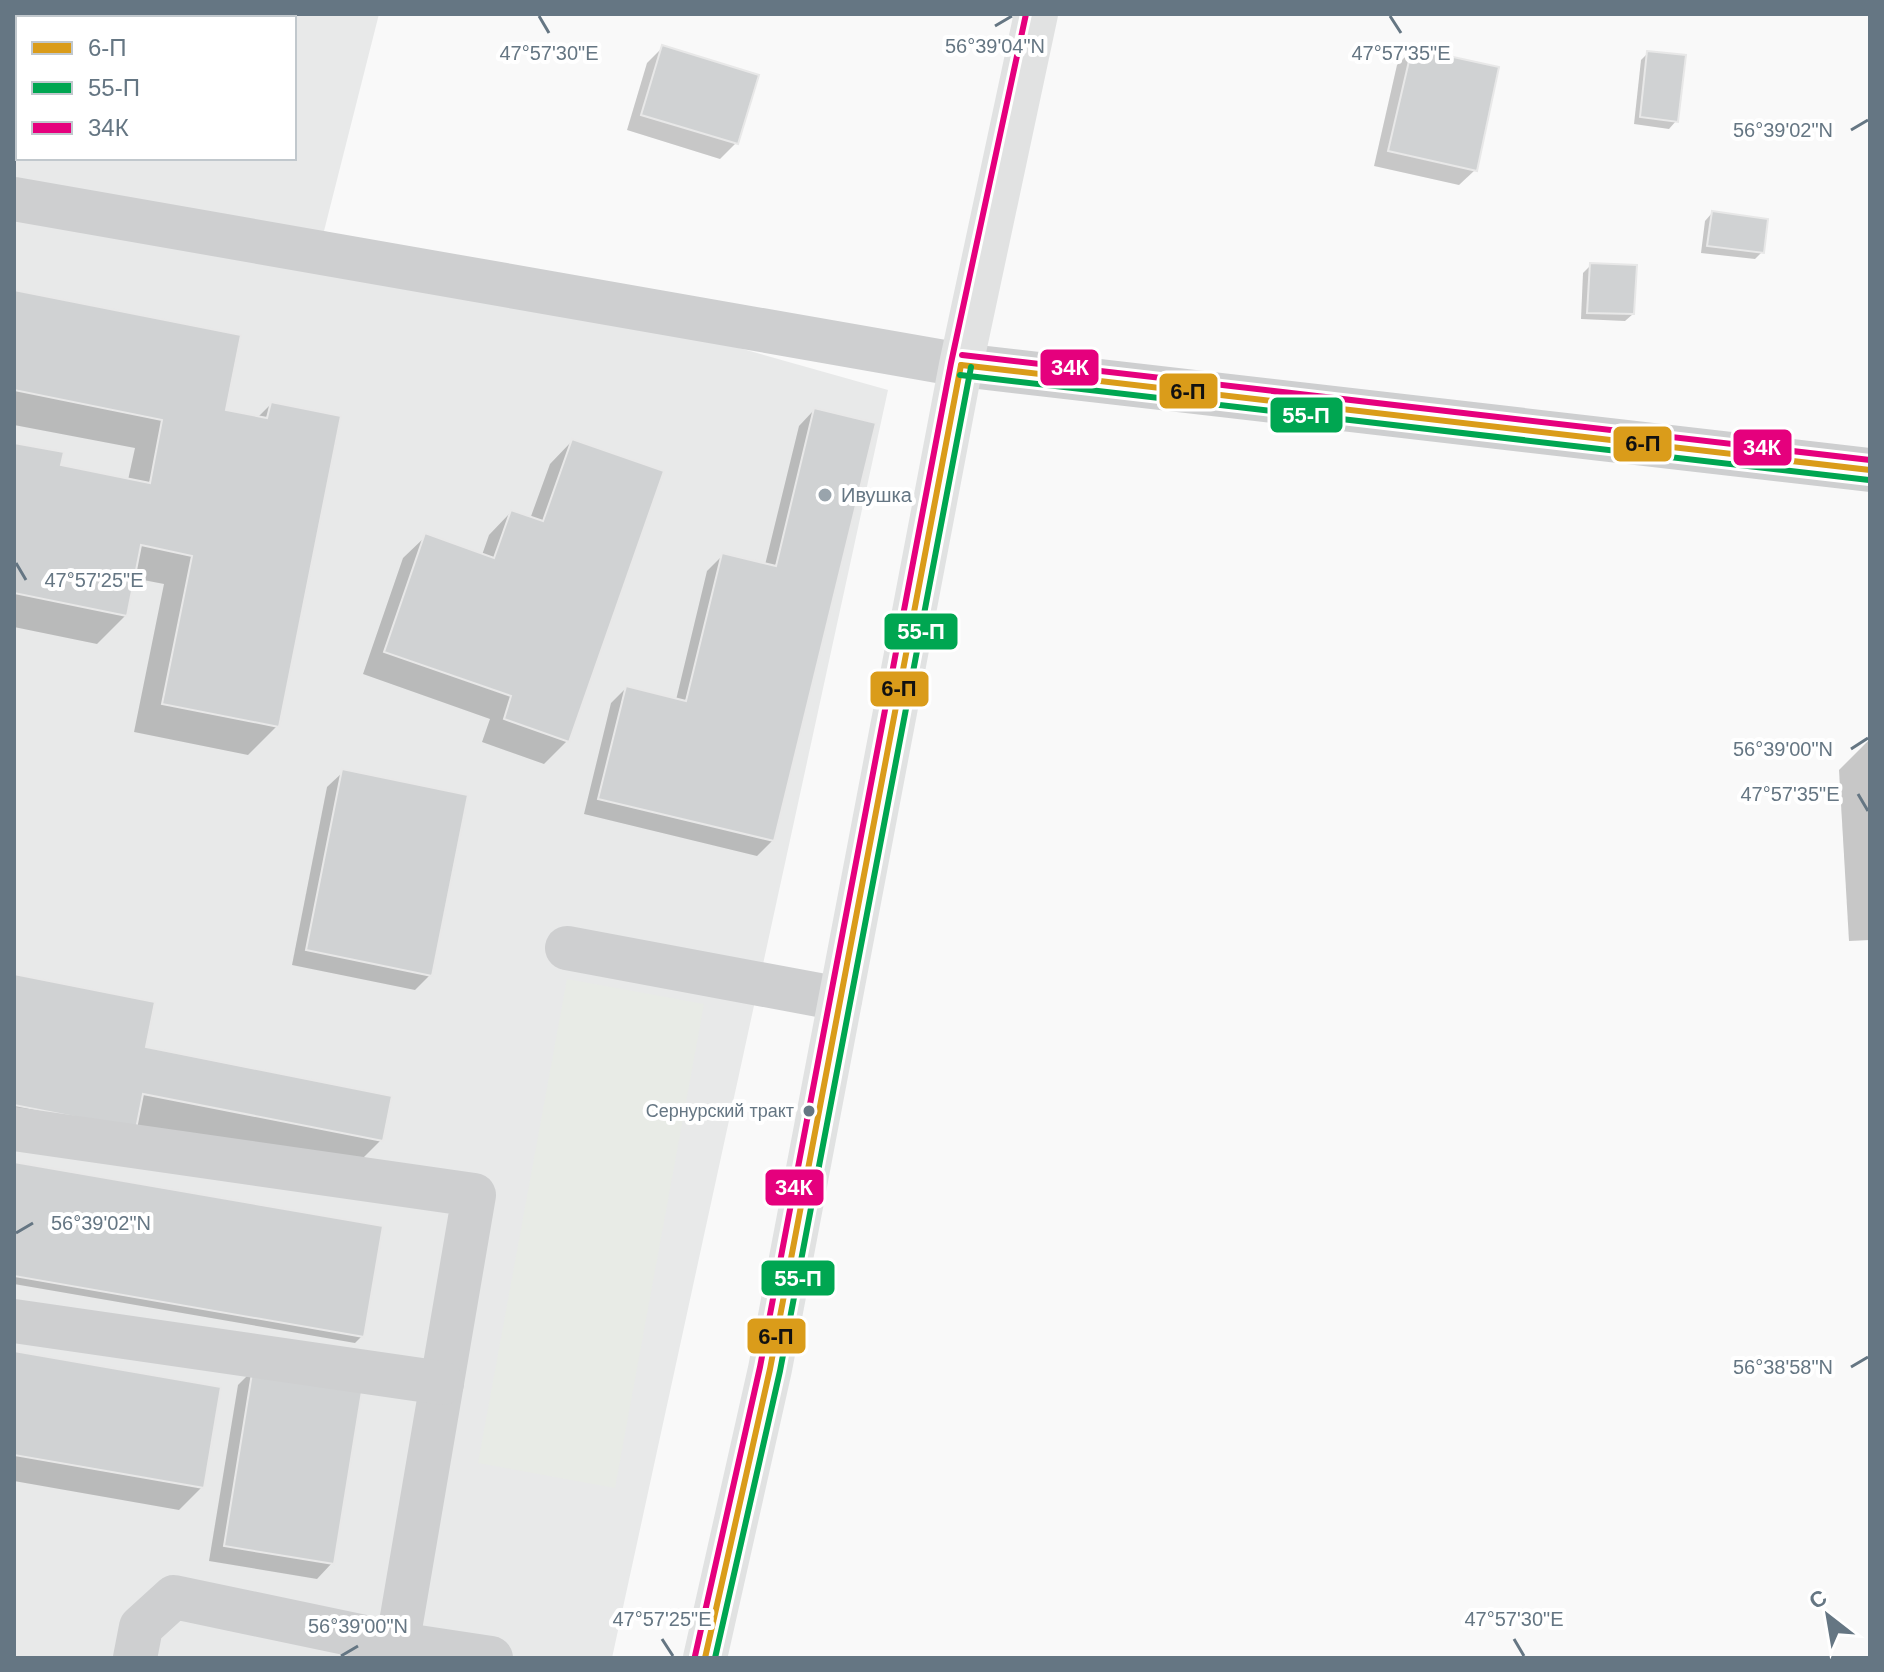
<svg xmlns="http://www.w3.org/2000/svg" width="1884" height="1672" font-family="Helvetica,sans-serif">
  <rect width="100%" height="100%" fill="#f9f9f9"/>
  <path fill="#e8e9e9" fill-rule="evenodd" d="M 14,14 L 379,14 L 324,231 L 888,390 L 612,1658 L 14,1658 ZM 18,18 L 294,18 L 294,158 L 18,158 Z"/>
  <path fill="#e8ebe6" d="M 567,979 L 704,1004 L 615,1488 L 478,1463 Z"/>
  <g fill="#0003">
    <path d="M 662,48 L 736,143 L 720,159 L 627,130 L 647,63 Z"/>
    <path d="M 1412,50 L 1475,170 L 1459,185 L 1374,166 L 1397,65 Z"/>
    <path d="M 1648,53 L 1676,121 L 1669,129 L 1634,124 L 1641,60 Z"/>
    <path d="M 1712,213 L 1762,252 L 1755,259 L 1701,253 L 1705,221 Z"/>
    <path d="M 1591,265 L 1633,314 L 1625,321 L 1581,319 L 1583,273 Z"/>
    <path d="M 14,292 L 224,412 L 257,418 L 271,404 L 277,726 L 248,755 L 134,732 L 164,584 L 133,578 L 126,615 L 97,644 L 14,627 L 14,445 L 59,466 L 128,480 L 135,448 L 14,425 Z"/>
    <path d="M 814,410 L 773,840 L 757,856 L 584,814 L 611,703 L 626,688 L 676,700 L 707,571 L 723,555 L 765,565 L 799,426 Z"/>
    <path d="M 572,441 L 567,741 L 544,764 L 482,742 L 490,719 L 363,674 L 403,558 L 426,536 L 482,555 L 489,535 L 511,512 L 530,519 L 550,464 Z"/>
    <path d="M 1868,741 L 1870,940 L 1849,941 L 1839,770 Z"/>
    <path d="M 343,772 L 430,975 L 415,990 L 292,965 L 327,787 Z"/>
    <path d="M 14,976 L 144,1049 L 381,1140 L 352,1169 L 14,1139 Z"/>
    <path d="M 14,1165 L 362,1336 L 355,1343 L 14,1284 Z"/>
    <path d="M 14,1353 L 202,1487 L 179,1510 L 14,1481 Z"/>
    <path d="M 254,1369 L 332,1563 L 317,1579 L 209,1561 L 238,1385 Z"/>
  </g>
  <g fill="#d0d2d3" stroke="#e8e8e8" stroke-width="2">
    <path d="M 662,45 L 759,75 L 738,144 L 641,115 Z"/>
    <path d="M 1412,48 L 1499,67 L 1477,171 L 1388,151 Z"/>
    <path d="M 1647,51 L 1686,55 L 1678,122 L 1640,117 Z"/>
    <path d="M 1712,211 L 1768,219 L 1764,253 L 1707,246 Z"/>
    <path d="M 1590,263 L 1637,265 L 1634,314 L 1587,313 Z"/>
    <path d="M 14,290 L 241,335 L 226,410 L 267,418 L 271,402 L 341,416 L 279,727 L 162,704 L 192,556 L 141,545 L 127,616 L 14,593 L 14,443 L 64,452 L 61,465 L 150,483 L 162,420 L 14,390 Z"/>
    <path d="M 814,408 L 876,423 L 774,841 L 598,799 L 626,686 L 686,701 L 722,553 L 776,566 Z"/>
    <path d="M 572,439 L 664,471 L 569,742 L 504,719 L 511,696 L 384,652 L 425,533 L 494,558 L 511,510 L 543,521 Z"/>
    <path d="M 342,769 L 468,795 L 432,976 L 306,950 Z"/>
    <path d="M 14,974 L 155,1002 L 146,1047 L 392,1096 L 383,1141 L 143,1094 L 136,1129 L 14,1105 Z"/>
    <path d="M 14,1162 L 383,1226 L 364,1337 L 14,1276 Z"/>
    <path d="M 14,1351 L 221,1387 L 204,1488 L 14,1455 Z"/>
    <path d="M 253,1367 L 363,1385 L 334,1564 L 224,1546 Z"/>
  </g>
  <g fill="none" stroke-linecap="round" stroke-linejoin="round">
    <g stroke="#cecfd0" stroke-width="44">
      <path d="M 14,199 L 961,365 L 1870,470"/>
      <path d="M 567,948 L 840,999"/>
      <path d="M 14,1129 L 474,1195 L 395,1658"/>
      <path d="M 14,1321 L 442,1383"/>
      <path d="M 135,1658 L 141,1627 L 174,1597 L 398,1644 L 491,1658"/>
    </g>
    <path stroke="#e1e2e2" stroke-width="44" d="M 705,1658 L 770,1369 L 961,365 L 1036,14"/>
    <defs>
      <g id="bus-1">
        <path d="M 961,365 L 1870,470"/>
        <path d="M 705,1658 L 770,1369 L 961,365"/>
      </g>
      <g id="bus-2">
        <path d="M 960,375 L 1869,480"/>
        <path d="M 715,1658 L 780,1371 L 971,367"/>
      </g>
      <g id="bus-3">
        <path d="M 962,355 L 1870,460"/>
        <path d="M 695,1656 L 760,1367 L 951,363 L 1026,14"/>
      </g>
    </defs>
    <use href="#bus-1" stroke="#fff" stroke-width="12"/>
    <use href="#bus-2" stroke="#fff" stroke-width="12"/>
    <use href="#bus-3" stroke="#fff" stroke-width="12"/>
    <use href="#bus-1" stroke="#da9c1a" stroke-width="6"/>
    <use href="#bus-2" stroke="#00a651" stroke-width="6"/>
    <use href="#bus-3" stroke="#e5007d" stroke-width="6"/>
  </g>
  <path fill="none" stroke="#657683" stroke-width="3" d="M 539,16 L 549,33M 1390,16 L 1401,33M 995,26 L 1012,16M 1851,130 L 1868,120M 16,563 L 26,580M 1851,749 L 1868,738M 1858,794 L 1868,811M 16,1233 L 33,1223M 1851,1367 L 1868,1357M 662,1639 L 673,1656M 1514,1639 L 1524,1656M 341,1656 L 358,1646"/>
  <circle fill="#99a4ac" stroke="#fff" stroke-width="3" cx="825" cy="495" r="8"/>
  <circle fill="#657683" stroke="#fff" stroke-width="3" cx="809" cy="1111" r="7"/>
  <g text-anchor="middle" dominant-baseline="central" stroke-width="8" stroke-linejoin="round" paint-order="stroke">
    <g font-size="18" fill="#657683" stroke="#fff" text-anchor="end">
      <text x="794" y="1111">Сернурский тракт</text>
    </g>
    <g font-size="20" fill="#657683" stroke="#fff" text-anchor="start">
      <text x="841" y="495">Ивушка</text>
    </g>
  </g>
  <g font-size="20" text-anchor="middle" fill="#657683" stroke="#fff" stroke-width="8" stroke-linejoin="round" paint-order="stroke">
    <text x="995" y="53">56°39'04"N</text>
    <text x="549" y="60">47°57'30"E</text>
    <text x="1401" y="60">47°57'35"E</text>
    <text x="1783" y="137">56°39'02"N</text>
    <text x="94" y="587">47°57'25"E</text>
    <text x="1783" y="756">56°39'00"N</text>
    <text x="1790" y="801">47°57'35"E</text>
    <text x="101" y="1230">56°39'02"N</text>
    <text x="1783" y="1374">56°38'58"N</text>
    <text x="662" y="1626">47°57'25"E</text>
    <text x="1514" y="1626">47°57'30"E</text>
    <text x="358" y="1633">56°39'00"N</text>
  </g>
  <g stroke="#fff" stroke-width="3">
    <rect x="1039" y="348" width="61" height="39" rx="8" fill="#e5007d"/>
    <rect x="1158" y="372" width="61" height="38" rx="8" fill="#da9c1a"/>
    <rect x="1269" y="396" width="75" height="38" rx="8" fill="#00a651"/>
    <rect x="1612" y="425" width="61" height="38" rx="8" fill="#da9c1a"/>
    <rect x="1732" y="428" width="61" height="39" rx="8" fill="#e5007d"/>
    <rect x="883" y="612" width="76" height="39" rx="8" fill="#00a651"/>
    <rect x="869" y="670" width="61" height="38" rx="8" fill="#da9c1a"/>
    <rect x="764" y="1168" width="61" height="39" rx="8" fill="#e5007d"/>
    <rect x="760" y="1259" width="76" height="38" rx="8" fill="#00a651"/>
    <rect x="746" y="1317" width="61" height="38" rx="8" fill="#da9c1a"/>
  </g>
  <g font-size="22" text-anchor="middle" font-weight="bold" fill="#fff">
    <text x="1070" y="375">34К</text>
    <text x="1306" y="423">55-П</text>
    <text x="1762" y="455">34К</text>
    <text x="921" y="639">55-П</text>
    <text x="794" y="1195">34К</text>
    <text x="798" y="1286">55-П</text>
  </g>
  <g font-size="22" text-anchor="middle" font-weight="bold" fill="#111">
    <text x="1188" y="399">6-П</text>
    <text x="1643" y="451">6-П</text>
    <text x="899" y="696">6-П</text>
    <text x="776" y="1344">6-П</text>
  </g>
  <rect width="1884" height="1672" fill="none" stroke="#657683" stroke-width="32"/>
  <rect x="16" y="16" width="280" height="144" fill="#ffffff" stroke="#c1c8cd" stroke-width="2"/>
  <rect x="32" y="42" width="40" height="12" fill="#da9c1a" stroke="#c1c8cd" stroke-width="2"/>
  <text x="88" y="56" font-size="24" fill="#657683">6-П</text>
  <rect x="32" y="82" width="40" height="12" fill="#00a651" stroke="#c1c8cd" stroke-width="2"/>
  <text x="88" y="96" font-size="24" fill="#657683">55-П</text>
  <rect x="32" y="122" width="40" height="12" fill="#e5007d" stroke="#c1c8cd" stroke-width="2"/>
  <text x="88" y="136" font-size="24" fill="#657683">34К</text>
  <g transform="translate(1828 1616) rotate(329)" stroke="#ffffff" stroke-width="6" paint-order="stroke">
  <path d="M0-6L14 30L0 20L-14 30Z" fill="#657683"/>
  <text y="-12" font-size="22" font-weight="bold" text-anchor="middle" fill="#657683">С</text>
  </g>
</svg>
